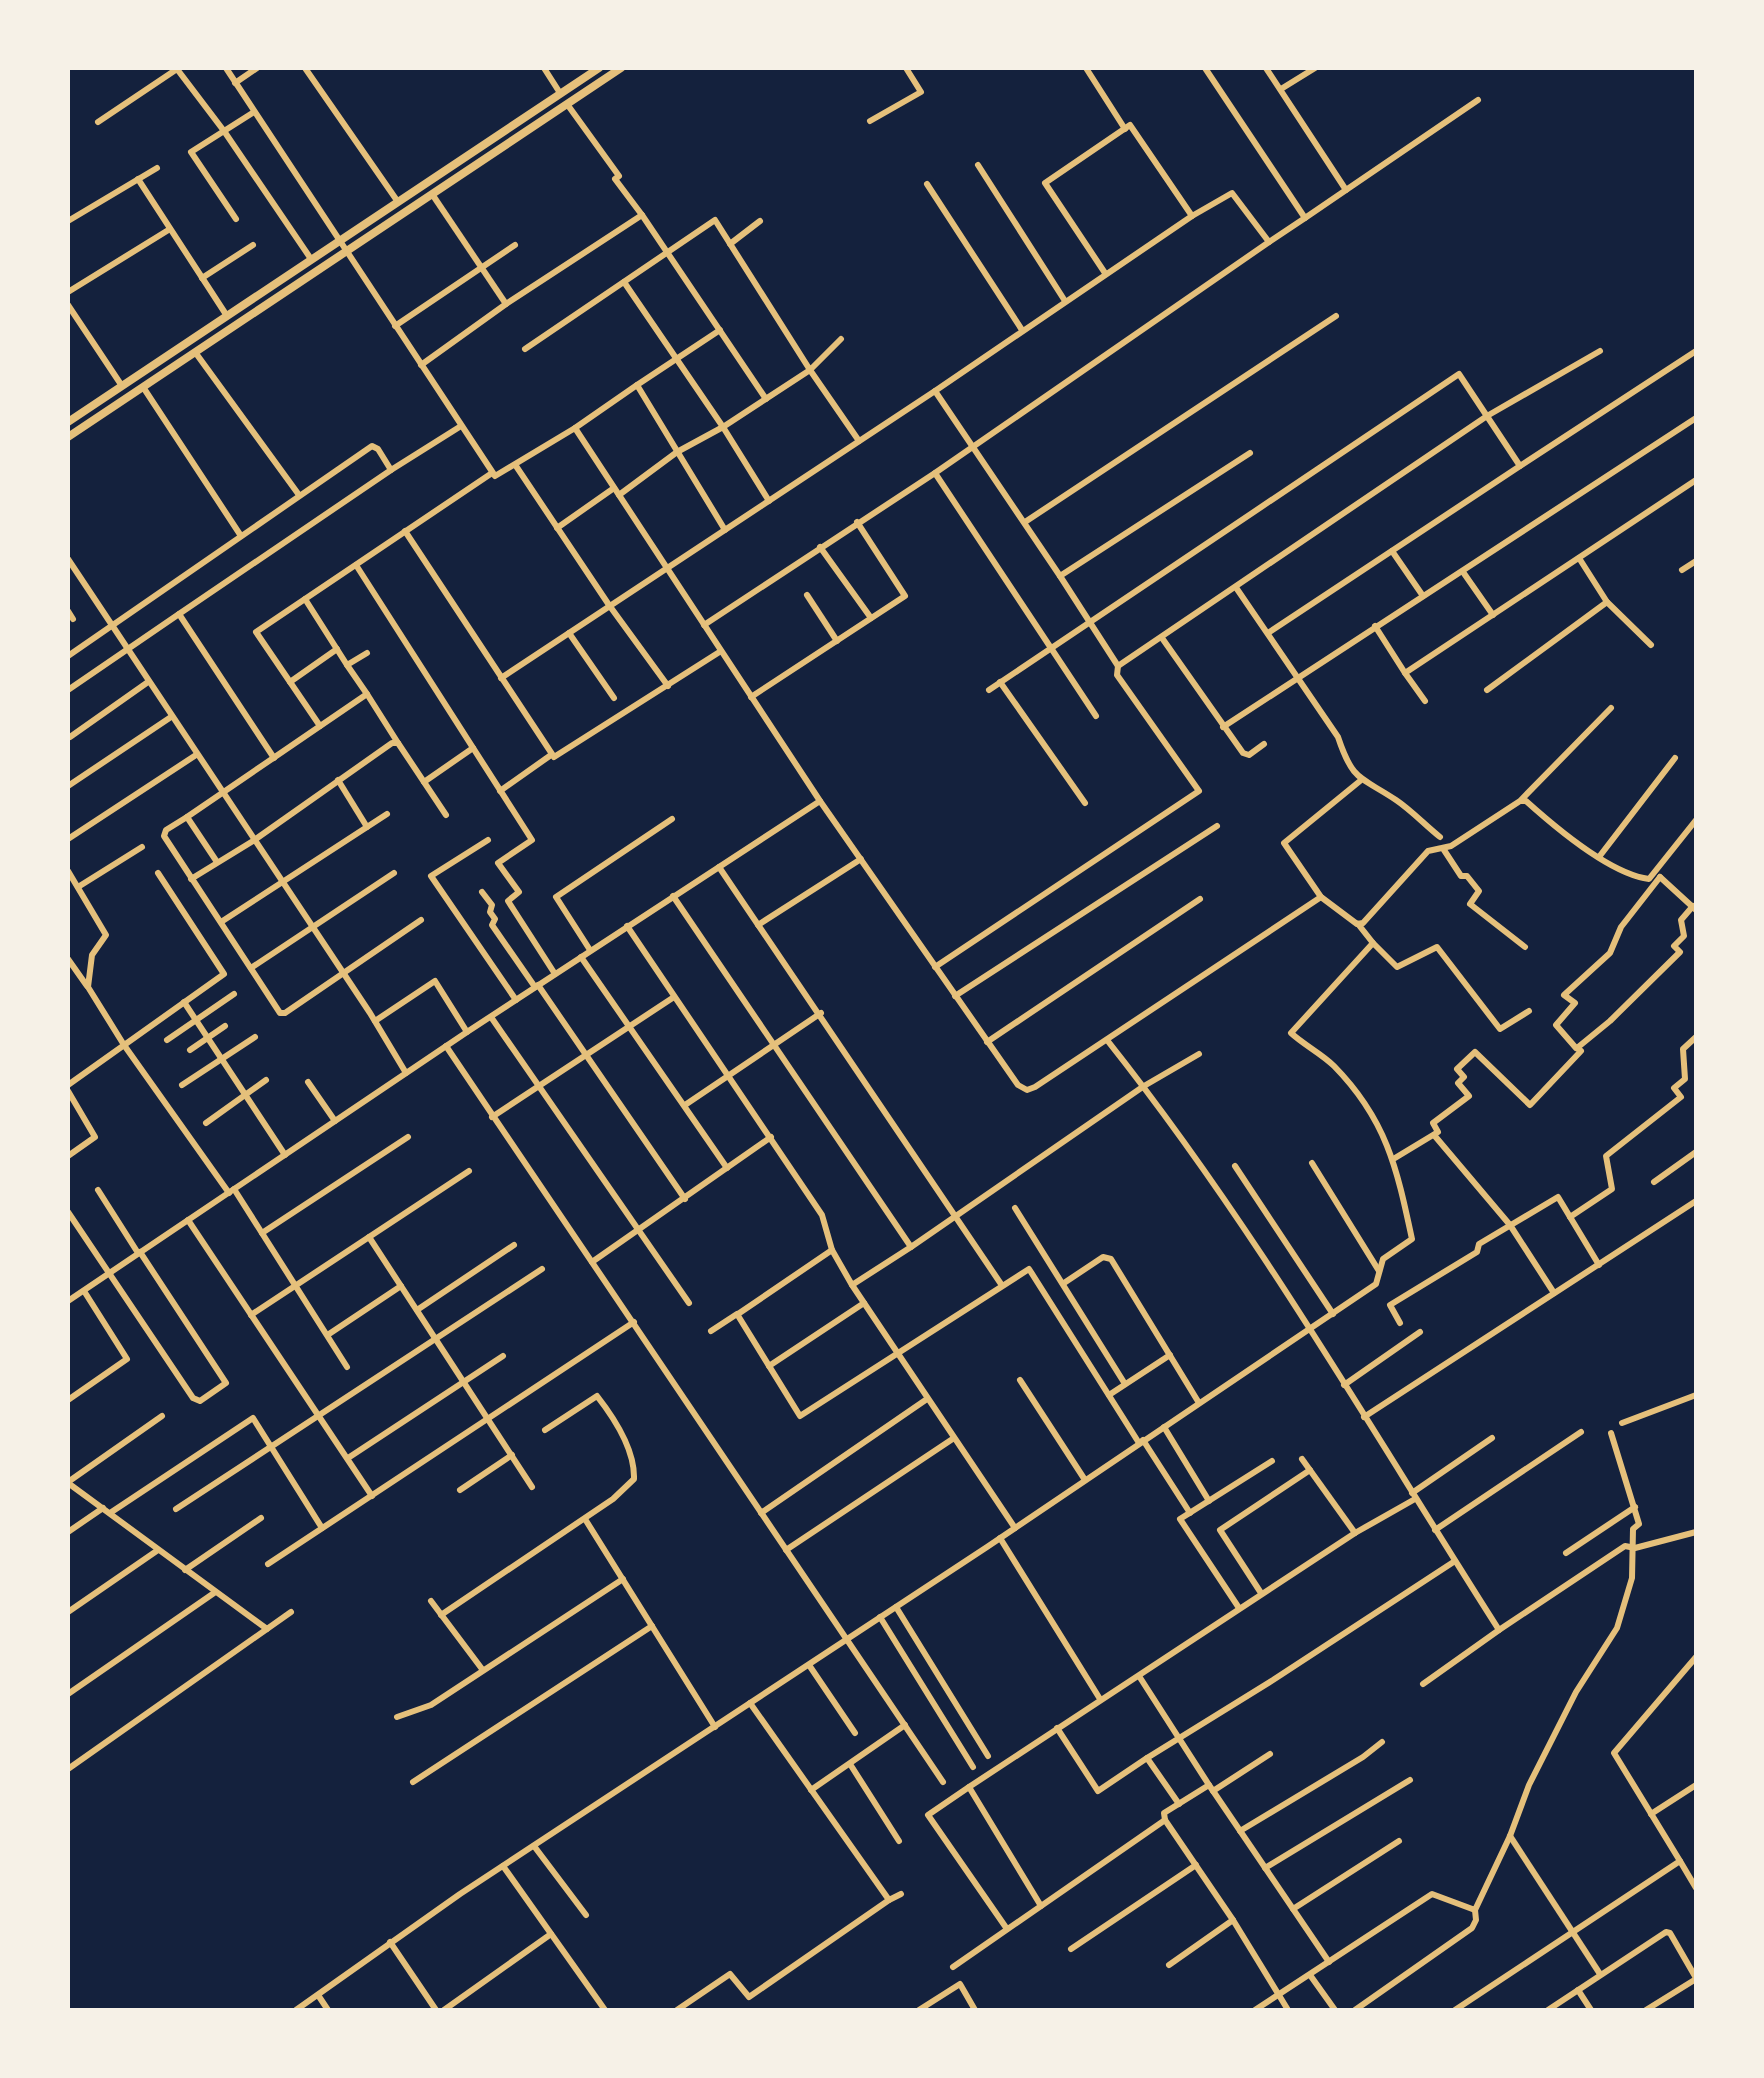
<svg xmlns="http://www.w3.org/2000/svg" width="1764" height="2078" font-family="'PT Sans',sans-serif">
  <rect width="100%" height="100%" fill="#14213d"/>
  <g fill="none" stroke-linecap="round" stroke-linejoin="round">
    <g stroke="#e5c07b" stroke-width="6">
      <path d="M 226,68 L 495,476 L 575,428 L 820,801 L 1018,1085 L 1027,1090 L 1035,1087 L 1321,897"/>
      <path d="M 305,68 L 398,202"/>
      <path d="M 544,68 L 560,93"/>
      <path d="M 1086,68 L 1125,129"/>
      <path d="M 1266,68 L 1346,190 L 1305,218"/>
      <path d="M 235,83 L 257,68"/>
      <path d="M 1281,89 L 1315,68"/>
      <path d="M 870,121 L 921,92 L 906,68"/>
      <path d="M 98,122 L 177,69 L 224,131 L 311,259"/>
      <path d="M 978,165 L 1065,301"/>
      <path d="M 138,179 L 227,316"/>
      <path d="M 927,184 L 1022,330"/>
      <path d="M 1346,190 L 1478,100"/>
      <path d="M 432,194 L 506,304"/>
      <path d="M 642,215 L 766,399"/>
      <path d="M 236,219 L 191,152 L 254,112"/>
      <path d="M 68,221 L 157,168"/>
      <path d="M 730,244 L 760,221"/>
      <path d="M 1105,273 L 1045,183 L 1130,125 L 1192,216"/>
      <path d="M 202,278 L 253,245"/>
      <path d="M 68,292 L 170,229"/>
      <path d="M 68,305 L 122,386"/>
      <path d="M 395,326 L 515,245"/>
      <path d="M 525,349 L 715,220 L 810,370 L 841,339"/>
      <path d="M 195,352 L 299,495"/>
      <path d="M 421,365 L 506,304 L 642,215 L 615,179 L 619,176 L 567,104"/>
      <path d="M 637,385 L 720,330"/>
      <path d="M 143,387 L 241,536"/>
      <path d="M 935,391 L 1060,576 L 1250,453"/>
      <path d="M 575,428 L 637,385 L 725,530"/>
      <path d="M 516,466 L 609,605 L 668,686"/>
      <path d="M 935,473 L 1096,716"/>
      <path d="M 619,495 L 677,452 L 723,427 L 624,282"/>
      <path d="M 769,501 L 723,427 L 810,370 L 859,441"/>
      <path d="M 1025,522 L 1336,316"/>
      <path d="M 557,528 L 614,488"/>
      <path d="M 405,531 L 554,757 L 721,651"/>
      <path d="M 820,547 L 871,618"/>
      <path d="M 1392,551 L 1423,596"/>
      <path d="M 68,559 L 370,1013 L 406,1073"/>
      <path d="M 356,565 L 532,840 L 498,863 L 519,892 L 508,901 L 555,974"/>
      <path d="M 1682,570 L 1696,561"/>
      <path d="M 1463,572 L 1493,615"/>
      <path d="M 1060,576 L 1118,666 L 1487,416 L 1600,351"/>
      <path d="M 1237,589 L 1338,737 C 1353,782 1360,776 1396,800 C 1411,810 1425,825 1440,837"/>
      <path d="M 807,595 L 837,641"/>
      <path d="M 305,599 L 347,665"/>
      <path d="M 1607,602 L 1651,645"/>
      <path d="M 68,611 L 73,619"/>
      <path d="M 179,614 L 391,470"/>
      <path d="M 704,625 L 935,473 L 1269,242"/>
      <path d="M 1375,626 L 1405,673"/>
      <path d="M 569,633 L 614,698"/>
      <path d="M 1268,633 L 1520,466"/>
      <path d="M 1162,638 L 1243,753 L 1249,755 L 1264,744"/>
      <path d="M 68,656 L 372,446 L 378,449 L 391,470 L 461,426"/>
      <path d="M 501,678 L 935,391 L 1192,216 L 1232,193 L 1269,242 L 1305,218 L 1205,68"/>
      <path d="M 290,682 L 337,649"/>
      <path d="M 1000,682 L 1085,803"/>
      <path d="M 68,690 L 179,614 L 274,758"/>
      <path d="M 989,690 L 1459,374 L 1520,466 L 1696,351"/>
      <path d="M 1487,690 L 1607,602 L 1579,558"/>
      <path d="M 367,694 L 398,743"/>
      <path d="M 751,697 L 905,596 L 857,522"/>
      <path d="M 1425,701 L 1405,673 L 1696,480"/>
      <path d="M 320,726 L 256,632 L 492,473"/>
      <path d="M 1223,727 L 1696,418"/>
      <path d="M 70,737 L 148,682"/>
      <path d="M 338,780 L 367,827"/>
      <path d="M 1360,781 L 1284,843 L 1321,897 L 1357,924 L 1363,923 L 1428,851 L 1451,846 L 1520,801 L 1611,708"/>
      <path d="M 424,782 L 473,748"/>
      <path d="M 68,786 L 171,717"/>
      <path d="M 500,791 L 551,755"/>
      <path d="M 1521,801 L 1526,801 C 1556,828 1610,874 1649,879 L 1696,820"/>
      <path d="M 187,817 L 166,830 L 164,836 L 280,1013 L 285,1013 L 421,920"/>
      <path d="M 68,839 L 196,755"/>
      <path d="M 488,840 L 431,876 L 516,1000"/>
      <path d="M 1444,850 L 1461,876 L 1467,876 L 1479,891 L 1470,904 L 1525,947"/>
      <path d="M 1599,857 L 1675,758"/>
      <path d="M 217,862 L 187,817 L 367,694 L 347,665 L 367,653"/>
      <path d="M 719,867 L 1001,1284"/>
      <path d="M 68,871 L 106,935 L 92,955 L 88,987 L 124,1045 L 229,1193"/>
      <path d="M 1660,877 L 1696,910"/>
      <path d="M 191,879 L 253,841 L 392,743 L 398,743 L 446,815"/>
      <path d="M 78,887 L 142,847"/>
      <path d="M 482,892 L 492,905 L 490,912 L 495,919 L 492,925 L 535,987"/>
      <path d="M 673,896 L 911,1247 L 852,1285"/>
      <path d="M 221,922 L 387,814"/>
      <path d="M 1358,924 L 1373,943"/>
      <path d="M 758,925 L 861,859"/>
      <path d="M 627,926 L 822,1215 L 832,1250 L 852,1285 L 1015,1528"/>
      <path d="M 590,950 L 556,897 L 672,819"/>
      <path d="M 581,957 L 727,1168"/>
      <path d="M 68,959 L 87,986"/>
      <path d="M 935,967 L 1199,791 L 1117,675 L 1118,666"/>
      <path d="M 251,968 L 394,873"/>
      <path d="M 538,985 L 685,1199"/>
      <path d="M 955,996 L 1217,826"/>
      <path d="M 184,1002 L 285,1155"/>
      <path d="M 491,1017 L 689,1303"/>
      <path d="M 375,1021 L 435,981 L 467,1032"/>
      <path d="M 167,1040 L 234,994"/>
      <path d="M 1107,1040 C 1254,1225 1372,1431 1499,1630 L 1625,1546 L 1635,1548 L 1696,1532"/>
      <path d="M 987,1042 L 1200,899"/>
      <path d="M 446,1046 L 943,1782"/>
      <path d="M 1576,1048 L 1556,1025 L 1575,1003 L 1564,995 L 1610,953 L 1621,927 L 1660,877"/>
      <path d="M 190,1050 L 225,1026"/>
      <path d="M 308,1082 L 335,1121"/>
      <path d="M 68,1085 L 224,974 L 158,873"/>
      <path d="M 182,1085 L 255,1037"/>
      <path d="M 68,1091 L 95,1137 L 68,1156"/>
      <path d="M 685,1105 L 821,1013"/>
      <path d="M 492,1117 L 674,997"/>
      <path d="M 206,1123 L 266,1080"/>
      <path d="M 1434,1135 L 1510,1225 L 1554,1293"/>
      <path d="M 1395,1158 L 1438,1132 L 1433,1123 L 1469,1096 L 1458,1083 L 1464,1077 L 1457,1069 L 1475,1052 L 1530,1105 L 1581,1051 L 1577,1048 L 1610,1021 L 1680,952 L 1674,946 L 1684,936 L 1681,920 L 1693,906"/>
      <path d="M 1312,1163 L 1379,1271"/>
      <path d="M 1235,1166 L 1333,1314"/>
      <path d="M 1654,1182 L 1696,1152"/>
      <path d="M 234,1189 L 347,1367"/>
      <path d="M 98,1190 L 138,1253"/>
      <path d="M 1015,1208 L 1125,1384"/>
      <path d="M 68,1212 L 193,1398 L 200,1401 L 226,1383 L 140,1252"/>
      <path d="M 1570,1217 L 1612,1189 L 1606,1156 L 1681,1097 L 1674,1088 L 1685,1079 L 1683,1049 L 1696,1037"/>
      <path d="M 188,1220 L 372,1496"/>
      <path d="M 262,1233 L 408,1137"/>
      <path d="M 369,1237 L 532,1487"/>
      <path d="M 911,1247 L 1144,1086 L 1199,1054"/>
      <path d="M 592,1262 L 771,1137"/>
      <path d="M 1064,1283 L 1103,1257 L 1111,1259 L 1199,1403"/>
      <path d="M 68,1301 L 467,1032 L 820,801"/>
      <path d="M 417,1310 L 514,1245"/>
      <path d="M 738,1314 L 832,1250"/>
      <path d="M 251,1315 L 469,1171"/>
      <path d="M 1400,1323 L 1390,1305 L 1477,1252 L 1479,1244 L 1558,1197 L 1599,1265"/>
      <path d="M 711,1331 L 737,1314 L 800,1416 L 1029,1269 L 1139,1443"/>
      <path d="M 329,1334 L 401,1286"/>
      <path d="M 769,1366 L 864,1303"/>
      <path d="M 1020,1380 L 1085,1480"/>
      <path d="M 1344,1385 L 1420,1332"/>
      <path d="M 1109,1395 L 1170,1355"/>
      <path d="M 68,1400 L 127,1359 L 84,1291"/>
      <path d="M 1364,1417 L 1696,1201"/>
      <path d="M 1622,1423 L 1696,1395"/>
      <path d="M 1164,1427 L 1209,1501"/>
      <path d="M 1143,1440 L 1190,1513"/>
      <path d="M 348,1458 L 503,1356"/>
      <path d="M 1302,1459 L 1355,1533"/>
      <path d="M 68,1482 L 162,1416"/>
      <path d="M 68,1483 L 267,1629"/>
      <path d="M 460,1490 L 512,1455"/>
      <path d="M 1412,1493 L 1492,1438"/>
      <path d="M 176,1509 L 542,1269"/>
      <path d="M 110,1513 L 253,1418 L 322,1528"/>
      <path d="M 761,1513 L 927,1399"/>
      <path d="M 585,1519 L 715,1727"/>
      <path d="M 1435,1530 L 1581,1432"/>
      <path d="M 68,1532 L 103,1508"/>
      <path d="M 1000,1538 L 1100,1699"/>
      <path d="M 786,1550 L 954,1438"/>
      <path d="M 1566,1553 L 1635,1507"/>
      <path d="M 268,1564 L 634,1322"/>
      <path d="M 185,1570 L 261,1518"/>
      <path d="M 1261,1593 L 1220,1530 L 1310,1470"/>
      <path d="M 431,1601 L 482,1669"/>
      <path d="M 896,1607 L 988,1756"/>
      <path d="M 1239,1608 L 1180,1519 L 1272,1461"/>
      <path d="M 68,1612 L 158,1550"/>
      <path d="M 441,1615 L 613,1499 L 634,1479 C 635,1450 615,1419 597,1396 L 545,1430"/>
      <path d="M 880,1617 L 973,1767"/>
      <path d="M 809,1665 L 855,1733"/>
      <path d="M 1139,1676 L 1209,1785"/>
      <path d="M 1423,1684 L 1499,1630"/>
      <path d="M 68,1694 L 214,1593"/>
      <path d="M 750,1703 L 889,1900 L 901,1894"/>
      <path d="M 397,1717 L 431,1705 L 623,1579"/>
      <path d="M 1057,1728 L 1098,1791 L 1147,1758 L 1179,1804"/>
      <path d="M 1147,1758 L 1273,1680 L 1455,1561"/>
      <path d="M 850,1764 L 899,1841"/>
      <path d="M 68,1769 L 291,1612"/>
      <path d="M 413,1782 L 652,1626"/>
      <path d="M 969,1787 L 928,1815 L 1007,1929"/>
      <path d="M 811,1790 L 905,1725"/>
      <path d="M 1213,1791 L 1270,1754"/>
      <path d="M 1651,1814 L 1696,1785"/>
      <path d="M 1165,1820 L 1164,1813 L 1209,1785 L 1329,1962"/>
      <path d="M 1240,1831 L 1363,1757 L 1382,1742"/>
      <path d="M 1510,1836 L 1600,1974"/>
      <path d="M 534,1846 L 586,1915"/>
      <path d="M 1680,1861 L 1696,1888"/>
      <path d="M 503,1866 L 605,2010"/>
      <path d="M 1265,1868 L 1410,1780"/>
      <path d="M 1041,1906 L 969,1787 L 1355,1533 L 1415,1499"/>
      <path d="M 1293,1909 L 1399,1841"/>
      <path d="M 390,1942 L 436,2010"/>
      <path d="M 1071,1949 L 1196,1865"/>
      <path d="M 1169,1965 L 1233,1920 L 1288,2010"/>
      <path d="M 953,1967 L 1165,1820 L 1233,1920"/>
      <path d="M 1310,1975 L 1335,2010"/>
      <path d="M 1578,1990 L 1591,2010"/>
      <path d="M 318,1995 L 328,2010"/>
      <path d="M 296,2010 L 460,1894 L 987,1547 L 1376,1284 L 1383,1259 L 1412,1239 C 1397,1169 1387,1120 1334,1066 C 1322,1054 1304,1045 1291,1033 L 1373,943 L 1397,967 L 1437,947 L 1500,1029 L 1529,1011"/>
      <path d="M 444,2010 L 551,1934"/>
      <path d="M 677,2010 L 730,1974 L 749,1997 L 889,1900"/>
      <path d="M 919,2010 L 960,1984 L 975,2010"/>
      <path d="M 1255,2010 L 1432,1894 L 1475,1910 L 1510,1836 L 1529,1785 L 1576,1692 L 1617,1628 L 1632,1578 L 1633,1529 L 1639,1524 L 1611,1433"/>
      <path d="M 1355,2010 L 1472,1928 L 1476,1920 L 1475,1910"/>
      <path d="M 1455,2010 L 1680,1861 L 1614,1753 L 1696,1657"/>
      <path d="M 1548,2010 L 1666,1932 L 1670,1933 L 1696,1978"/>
      <path d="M 1646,2010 L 1696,1979"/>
    </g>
    <g stroke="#e5c07b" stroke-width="8">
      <path d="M 68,422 L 599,68"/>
      <path d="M 68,437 L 621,68"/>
    </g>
  </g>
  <rect width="1764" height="2078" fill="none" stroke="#f6f1e7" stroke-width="140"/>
</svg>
